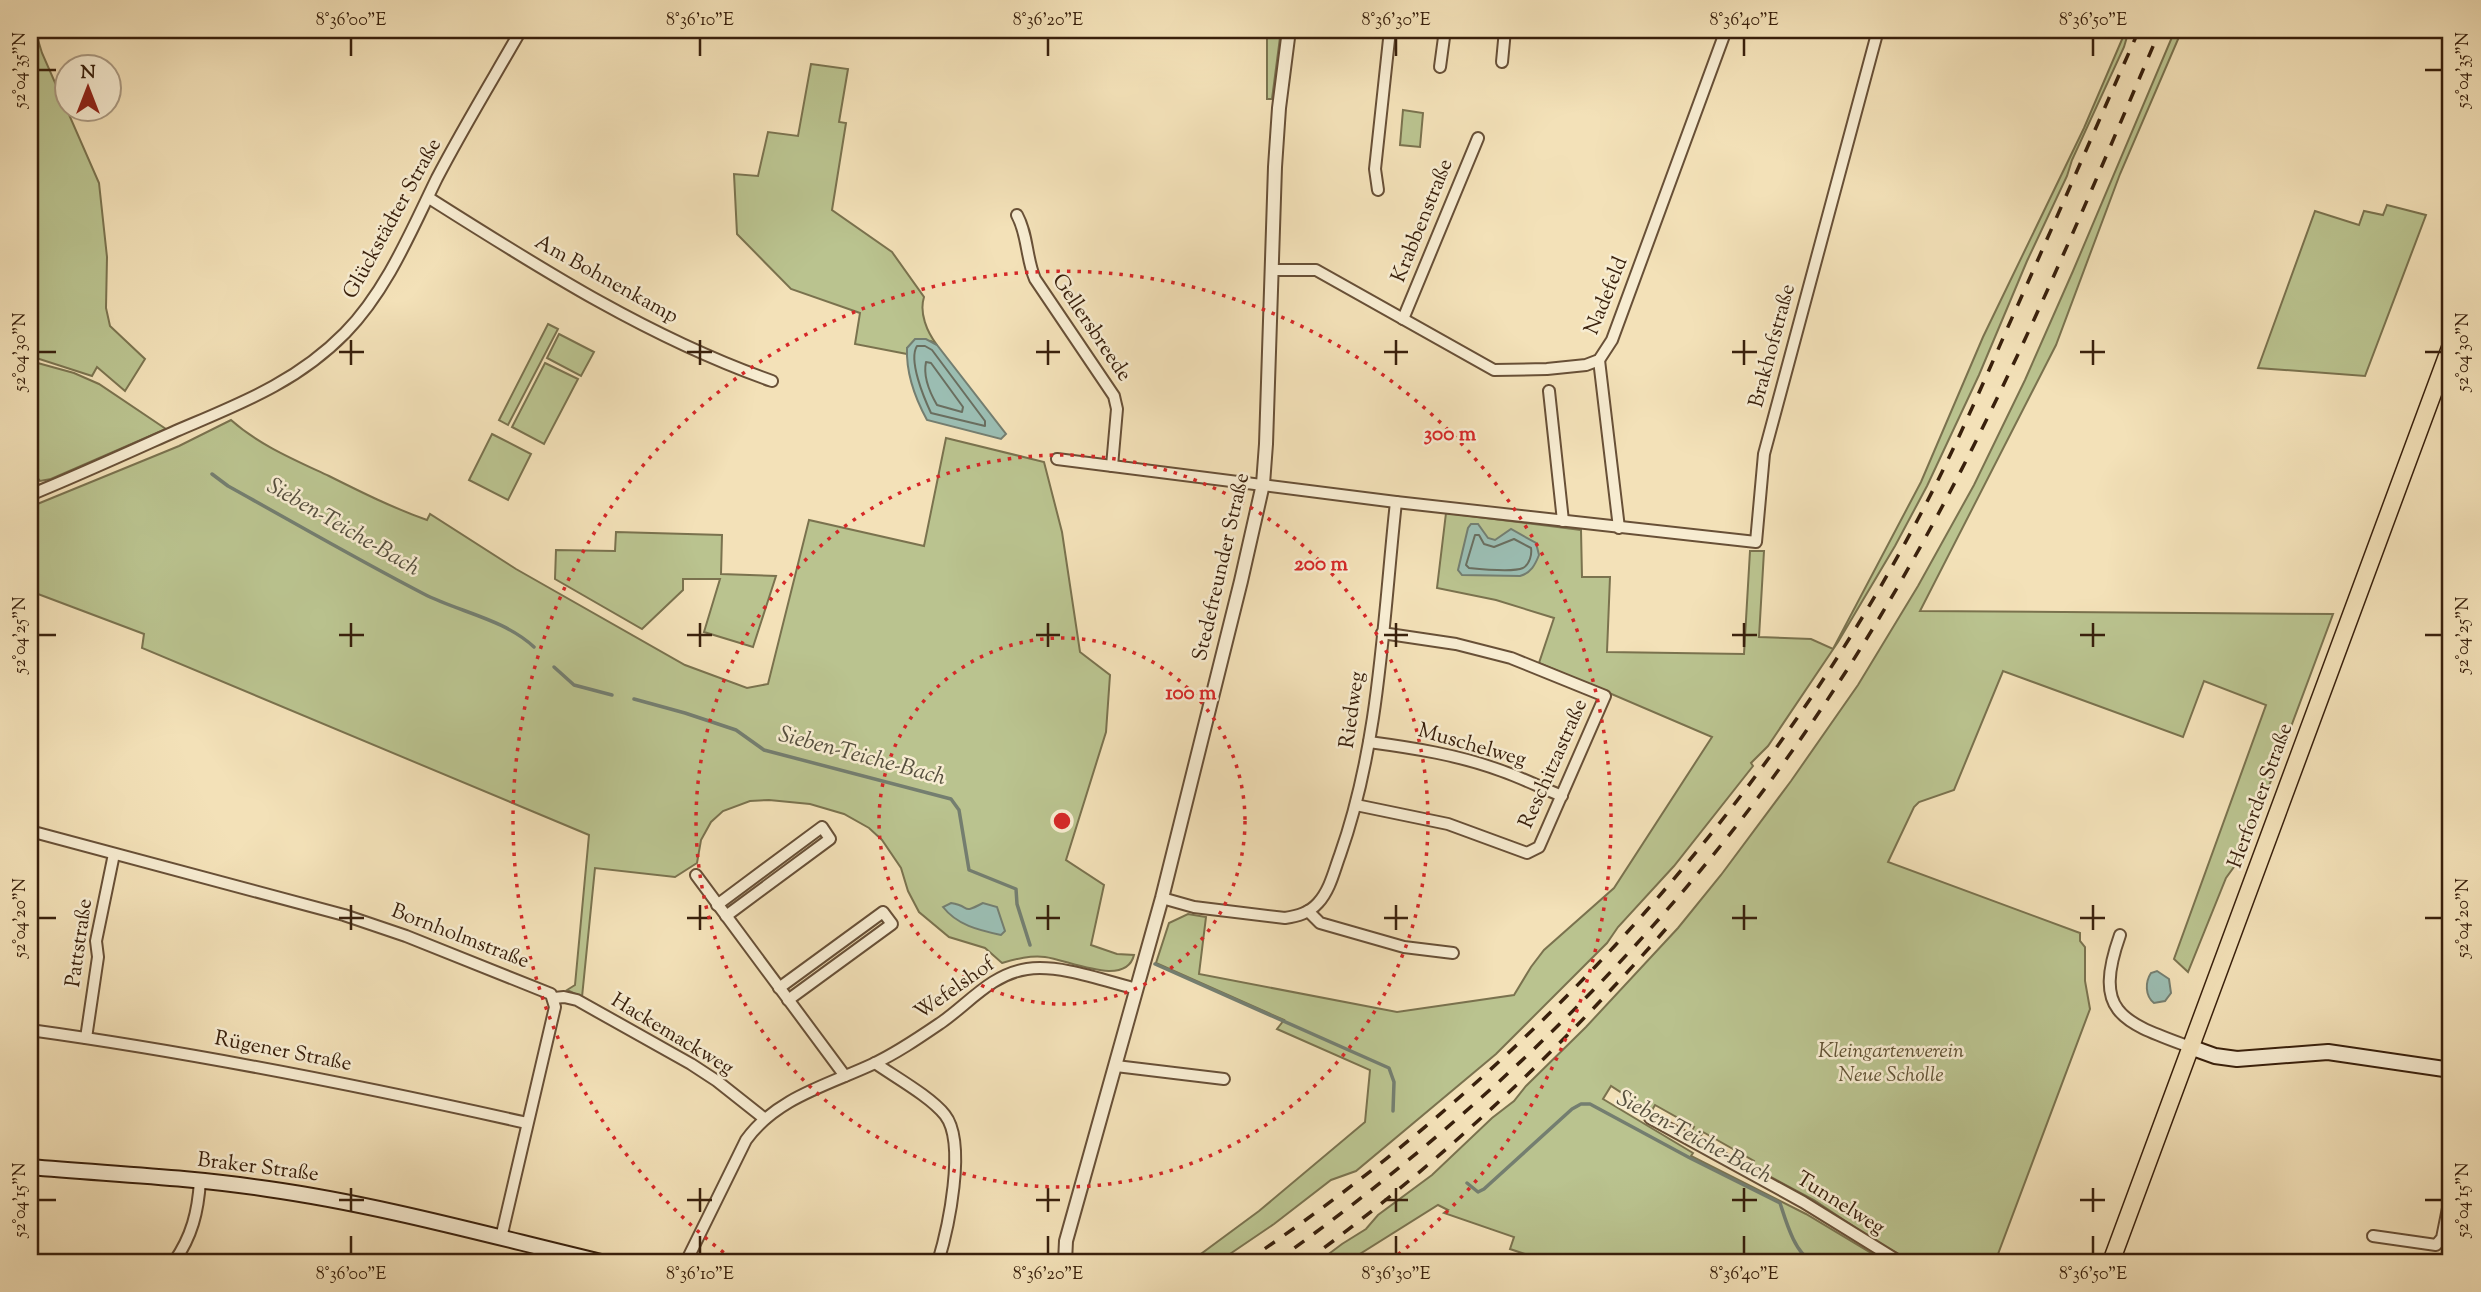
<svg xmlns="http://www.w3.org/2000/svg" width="2481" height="1292" font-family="'Sorts Mill Goudy',serif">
  <rect width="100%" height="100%" fill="#f3e1b8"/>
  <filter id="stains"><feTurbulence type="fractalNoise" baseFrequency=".00286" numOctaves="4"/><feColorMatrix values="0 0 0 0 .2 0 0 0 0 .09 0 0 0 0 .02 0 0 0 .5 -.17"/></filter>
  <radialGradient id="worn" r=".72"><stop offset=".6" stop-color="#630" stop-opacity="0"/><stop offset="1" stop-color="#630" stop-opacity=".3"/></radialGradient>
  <g fill="#bac38f" stroke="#7a724e" stroke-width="2">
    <path d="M 30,30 L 35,30 L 42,53 L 99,183 L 107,257 L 106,308 L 110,326 L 145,359 L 125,391 L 97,367 L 92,376 L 30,356 L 30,310 L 33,310 L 30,298 Z"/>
    <path d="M 1267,30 L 1281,30 L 1272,99 L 1267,99 Z"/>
    <path d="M 2126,30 L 2129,30 L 2124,47 L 2072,160 L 2067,176 L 2027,261 L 1979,375 L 1927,486 L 1895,546 L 1838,642 L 1768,746 L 1751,763 L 1753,766 L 1674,866 L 1618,927 L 1607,943 L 1496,1054 L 1356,1171 L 1331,1180 L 1274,1224 L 1218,1262 L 1190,1262 L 1259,1211 L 1365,1122 L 1370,1070 L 1277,1029 L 1284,1020 L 1156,963 L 1169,923 L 1188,914 L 1206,917 L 1199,974 L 1397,1012 L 1514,995 L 1531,967 L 1544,950 L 1614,888 L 1712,737 L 1539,663 L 1554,618 L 1496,600 L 1437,588 L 1446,513 L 1581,530 L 1582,577 L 1610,577 L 1607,652 L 1744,654 L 1750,551 L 1764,551 L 1759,637 L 1811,639 L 1833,649 L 1921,482 L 1983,337 L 2084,128 Z"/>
    <path d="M 2175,30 L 2182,30 L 2120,174 L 2056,345 L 1920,611 L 2333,614 L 2244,853 L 2226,878 L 2188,972 L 2174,959 L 2266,705 L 2204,681 L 2183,737 L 2003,671 L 1954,790 L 1919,802 L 1914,807 L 1888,862 L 2080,933 L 2080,941 L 2085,947 L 2085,981 L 2090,1009 L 1995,1262 L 1913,1262 L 1880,1244 L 1814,1200 L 1752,1167 L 1754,1161 L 1703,1132 L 1699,1139 L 1690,1134 L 1694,1127 L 1655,1105 L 1651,1112 L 1611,1086 L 1603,1099 L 1693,1153 L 1691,1156 L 1806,1214 L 1886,1262 L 1549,1262 L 1510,1249 L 1514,1237 L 1444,1213 L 1448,1210 L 1438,1205 L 1347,1262 L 1318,1262 L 1342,1244 L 1366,1229 L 1378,1215 L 1432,1175 L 1492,1118 L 1514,1101 L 1526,1086 L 1586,1027 L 1678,928 L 1721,875 L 1791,781 L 1858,685 L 1918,586 L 1974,485 L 2025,380 L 2073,271 Z"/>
    <path d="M 811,64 L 848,69 L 839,122 L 846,123 L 832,210 L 892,252 L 924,297 C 919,313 927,332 937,345 L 931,341 L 907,348 L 907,354 L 855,344 L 860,313 L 791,289 L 737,234 L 734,174 L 758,176 L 768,132 L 798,136 Z"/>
    <path d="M 1403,110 L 1423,113 L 1420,147 L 1400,145 Z"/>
    <path d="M 2387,205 L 2426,215 L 2365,376 L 2258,368 L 2315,211 L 2359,225 L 2364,211 L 2383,215 Z"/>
    <path d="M 548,324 L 558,329 L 508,425 L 499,420 Z"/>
    <path d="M 559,334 L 594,352 L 581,376 L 547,358 Z"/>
    <path d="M 34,362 L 74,373 L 99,384 L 166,429 L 51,479 L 40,481 L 34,474 L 33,468 Z"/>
    <path d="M 545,363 L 578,379 L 544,444 L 512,427 Z"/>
    <path d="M 231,420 C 259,445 295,460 329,476 C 361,492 393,508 427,520 L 430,514 L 516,569 L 685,665 L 747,688 L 768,684 L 809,520 L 924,546 L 946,438 L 1044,462 L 1062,532 L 1080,652 L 1110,675 L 1106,732 L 1066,860 L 1104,885 L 1091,945 L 1117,954 L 1134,955 C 1126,988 1069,960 1045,957 C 1031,955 1016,959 1002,963 L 985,948 L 949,937 L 919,912 L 908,891 L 901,868 L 882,840 L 869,828 L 844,814 L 810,804 L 769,800 L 750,801 L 723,811 L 711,822 L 701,840 L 697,863 L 675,877 L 595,868 L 582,997 L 567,990 L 575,985 L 589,835 L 142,648 L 144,634 L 30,591 L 30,507 L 179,446 Z"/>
    <path d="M 492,434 L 531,454 L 508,500 L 469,480 Z"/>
    <path d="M 616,532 L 722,535 L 721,574 L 776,576 L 753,647 L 704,632 L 720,579 L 683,579 L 683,590 L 642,629 L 555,579 L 556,550 L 615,551 Z"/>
  </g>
  <g fill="#9bbdb2" stroke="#747e70" stroke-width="2">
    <path d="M 915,339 L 926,339 L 937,345 L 1006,434 L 1001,439 L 927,420 C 915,398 906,373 907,348 Z"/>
    <path d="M 1471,524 L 1478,524 L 1488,538 L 1495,540 L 1511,529 L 1536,543 L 1539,555 C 1535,565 1531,573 1520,576 L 1462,575 L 1458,570 L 1468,528 Z"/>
    <path d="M 951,903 C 972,906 960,915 983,903 L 997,907 L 1005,931 L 1001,935 C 978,930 957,925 943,907 Z"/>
    <path d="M 2157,971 L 2169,979 L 2171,993 L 2165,1001 L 2154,1003 C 2145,996 2145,982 2151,973 Z"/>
  </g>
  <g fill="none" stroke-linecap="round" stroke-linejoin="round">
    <g stroke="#6a6e5f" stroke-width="2">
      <path d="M 917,346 L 925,346 L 932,350 L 985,421 L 985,426 L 931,413 C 924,398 908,360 917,346 Z"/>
      <path d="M 926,362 L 931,363 L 963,407 L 962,412 L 937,405 C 930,393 923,376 926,362 Z"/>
      <path d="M 1475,535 L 1479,535 L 1484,544 L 1494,547 L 1514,539 L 1531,548 C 1532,554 1530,564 1523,568 C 1514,572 1479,569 1469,568 L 1466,565 Z"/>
    </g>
    <g stroke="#747e70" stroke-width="3.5">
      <path d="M 30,226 L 37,236"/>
      <path d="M 212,474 L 228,486 C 293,522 358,560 424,594 C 459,612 504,619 534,647"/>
      <path d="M 554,667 L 574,685 L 612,695"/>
      <path d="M 634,699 L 685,713 L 736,730 L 764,750 L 951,799 L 959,810 L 969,870 L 1016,889 L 1017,904 L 1030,945"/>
      <path d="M 1155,964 L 1389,1068 L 1394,1082 L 1393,1111"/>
      <path d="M 1467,1183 L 1478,1192 L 1484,1189 L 1572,1109 L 1581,1104 L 1590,1104 L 1690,1158 L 1780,1203 C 1785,1218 1795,1255 1812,1260 C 1825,1264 1844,1260 1857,1260 L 1863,1262"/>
    </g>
    <defs>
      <g id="minor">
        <path d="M 2086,30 L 2106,30"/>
        <path d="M 1502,62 L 1505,30"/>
        <path d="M 1440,67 L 1445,30"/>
        <path d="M 1378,190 L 1375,169 L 1390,30"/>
        <path d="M 429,198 C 538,267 649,338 772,381"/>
        <path d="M 1017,215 C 1028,235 1026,258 1035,279 L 1114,396 L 1117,409 L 1112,466"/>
        <path d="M 1272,270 L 1316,270 L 1494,370 L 1547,369 L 1586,365 L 1599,360 L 1612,340 L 1726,30"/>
        <path d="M 1403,319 L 1478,138"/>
        <path d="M 1599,360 L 1619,528"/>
        <path d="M 1549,391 L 1563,521"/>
        <path d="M 1057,459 L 1396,502 L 1756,542 L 1764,454 L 1878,30"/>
        <path d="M 30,495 C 79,475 127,453 176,431 C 239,404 296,383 345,333 C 387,290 411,231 437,178 C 463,128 493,79 521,30"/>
        <path d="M 1369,742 C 1414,748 1459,755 1502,771 C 1522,778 1542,788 1562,796"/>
        <path d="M 1356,805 L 1448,824 L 1527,853 L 1539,847 L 1605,696 L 1511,658 L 1456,644 L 1382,633"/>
        <path d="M 30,831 L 344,915 L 406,936 L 551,994 L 555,1007 L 501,1238"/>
        <path d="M 696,875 L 845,1076"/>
        <path d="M 1162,898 L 1194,907 L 1285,918 C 1298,916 1309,913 1318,903 C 1330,890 1334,871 1340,855 C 1380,742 1383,620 1396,502"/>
        <path d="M 717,905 L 822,827 L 830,839 L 726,916"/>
        <path d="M 1308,911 L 1320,923 L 1404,947 L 1453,953"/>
        <path d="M 2120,935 C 2092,1014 2123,1022 2190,1047"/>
        <path d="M 779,988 L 883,912 L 892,924 L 788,1000"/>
        <path d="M 554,998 L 564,997 L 577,1000 L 691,1064 L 717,1081 L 765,1119"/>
        <path d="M 30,1030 C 197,1053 362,1086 527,1123"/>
        <path d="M 86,1038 L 98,957 L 96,941 L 114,854"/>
        <path d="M 875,1063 C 895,1077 931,1097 945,1115 C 967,1143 948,1229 938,1262"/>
        <path d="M 1116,1066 L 1224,1079"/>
        <path d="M 1650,1118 L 1803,1202 L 1900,1262"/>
        <path d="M 2373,1236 L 2436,1245 L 2442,1238 L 2451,1193"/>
        <path d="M 1382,1261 L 1384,1262"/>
        <path d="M 174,1262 C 192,1236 198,1212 200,1181"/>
        <path d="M 686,1262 L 746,1140 C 776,1098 828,1085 873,1064 C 897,1053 920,1037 942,1022 C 969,1003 992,974 1027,969 C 1060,964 1105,981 1137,989"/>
      </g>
      <path id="tertiary" d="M 1065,1262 L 1066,1241 L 1162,898 L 1241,581 L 1263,484 L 1266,444 L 1275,167 L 1279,108 L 1289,30"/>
      <g id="secondary">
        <path d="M 2190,1047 L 2215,1056 L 2237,1059 L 2328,1052 L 2451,1070"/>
        <path d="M 30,1167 C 109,1174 189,1177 268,1189 C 381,1205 491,1236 601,1262"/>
      </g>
      <path id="primary" d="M 2111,1262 L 2451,345"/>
    </defs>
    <use href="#minor" stroke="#685037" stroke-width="14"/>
    <use href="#tertiary" stroke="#685037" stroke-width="16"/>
    <use href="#secondary" stroke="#39200c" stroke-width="18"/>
    <use href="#primary" stroke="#39200c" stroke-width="19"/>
    <use href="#minor" stroke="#f7ecd1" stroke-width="10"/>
    <use href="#tertiary" stroke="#f7ecd1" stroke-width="12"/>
    <use href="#secondary" stroke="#f7ecd1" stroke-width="14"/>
    <use href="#primary" stroke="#f3e1b8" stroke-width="16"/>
    <g stroke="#39200c" stroke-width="3.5" stroke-dasharray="12 12" stroke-linecap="butt">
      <path d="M 1245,1262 C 1524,1076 1761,816 1918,519 C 1951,457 1979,393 2007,329 C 2052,229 2095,129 2139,30"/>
      <path d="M 1275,1262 C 1502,1100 1691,911 1843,676 C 1974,474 2066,250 2160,30"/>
      <path d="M 1305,1262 C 1439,1164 1562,1049 1671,923"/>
    </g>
  </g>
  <path fill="none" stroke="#39200c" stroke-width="2.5" d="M 351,38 L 351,56M 700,38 L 700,56M 1048,38 L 1048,56M 1396,38 L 1396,56M 1744,38 L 1744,56M 2093,38 L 2093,56M 38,70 L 56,70M 2425,70 L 2442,70M 351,340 L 351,365M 700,340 L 700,365M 1048,340 L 1048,365M 1396,340 L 1396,365M 1744,340 L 1744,365M 2093,340 L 2093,365M 38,352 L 56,352M 339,352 L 364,352M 687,352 L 712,352M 1036,352 L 1060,352M 1384,352 L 1408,352M 1732,352 L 1757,352M 2080,352 L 2105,352M 2425,352 L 2442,352M 351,623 L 351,647M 700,623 L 700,647M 1048,623 L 1048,647M 1396,623 L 1396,647M 1744,623 L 1744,647M 2093,623 L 2093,647M 38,635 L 56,635M 339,635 L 364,635M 687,635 L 712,635M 1036,635 L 1060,635M 1384,635 L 1408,635M 1732,635 L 1757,635M 2080,635 L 2105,635M 2425,635 L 2442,635M 351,905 L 351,930M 700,905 L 700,930M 1048,905 L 1048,930M 1396,905 L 1396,930M 1744,905 L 1744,930M 2093,905 L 2093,930M 38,918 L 56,918M 339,918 L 364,918M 687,918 L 712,918M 1036,918 L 1060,918M 1384,918 L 1408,918M 1732,918 L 1757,918M 2080,918 L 2105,918M 2425,918 L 2442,918M 351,1188 L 351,1212M 700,1188 L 700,1212M 1048,1188 L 1048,1212M 1396,1188 L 1396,1212M 1744,1188 L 1744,1212M 2093,1188 L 2093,1212M 38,1200 L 56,1200M 339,1200 L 364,1200M 687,1200 L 712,1200M 1036,1200 L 1060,1200M 1384,1200 L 1408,1200M 1732,1200 L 1757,1200M 2080,1200 L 2105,1200M 2425,1200 L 2442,1200M 351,1236 L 351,1254M 700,1236 L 700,1254M 1048,1236 L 1048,1254M 1396,1236 L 1396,1254M 1744,1236 L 1744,1254M 2093,1236 L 2093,1254"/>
  <g fill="none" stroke="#d62828" stroke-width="3.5" stroke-dasharray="3.5 7">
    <circle cx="1062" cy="821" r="183"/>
    <circle cx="1062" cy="821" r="366"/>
    <path d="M732 1259A549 549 0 1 1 1392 1259"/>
  </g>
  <g text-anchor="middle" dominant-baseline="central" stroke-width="5" stroke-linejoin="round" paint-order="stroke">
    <g font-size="21" fill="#39200c" stroke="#f7ecd1">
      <text transform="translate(393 219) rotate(-61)">Glückstädter Straße</text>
      <text transform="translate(1423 221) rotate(-68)">Krabbenstraße</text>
      <text transform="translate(606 280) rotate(29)">Am Bohnenkamp</text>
      <text transform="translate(1607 296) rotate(-68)">Nadefeld</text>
      <text transform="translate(1091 328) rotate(56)">Gellersbreede</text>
      <text transform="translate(1773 346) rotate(-75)">Brakhofstraße</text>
      <text transform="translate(1222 567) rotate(-77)">Stedefreunder Straße</text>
      <text transform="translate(1353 710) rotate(-82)">Riedweg</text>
      <text transform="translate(1472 746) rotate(16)">Muschelweg</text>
      <text transform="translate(1554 764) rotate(-66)">Reschitzastraße</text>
      <text transform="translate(2261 796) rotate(-70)">Herforder Straße</text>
      <text transform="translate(460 937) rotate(21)">Bornholmstraße</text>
      <text transform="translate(80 943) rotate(-82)">Pattstraße</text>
      <text transform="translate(955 989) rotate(-35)">Wefelshof</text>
      <text transform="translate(672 1035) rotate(31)">Hackemackweg</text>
      <text transform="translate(283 1052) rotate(11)">Rügener Straße</text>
      <text transform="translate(258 1168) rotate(7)">Braker Straße</text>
      <text transform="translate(1840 1204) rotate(32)">Tunnelweg</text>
    </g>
    <g font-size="21" font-style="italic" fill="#605133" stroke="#f7ecd1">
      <text x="1891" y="1052">Kleingartenverein<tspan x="1891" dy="24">Neue Scholle</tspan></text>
    </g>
    <g font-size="23" font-style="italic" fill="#564f3e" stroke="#f7ecd1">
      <text transform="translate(343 528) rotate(30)">Sieben-Teiche-Bach</text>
      <text transform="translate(862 757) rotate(15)">Sieben-Teiche-Bach</text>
      <text transform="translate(1694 1138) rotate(28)">Sieben-Teiche-Bach</text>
    </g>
  </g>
  <circle cx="1062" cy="821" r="10" fill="#d62828" stroke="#f7ecd1" stroke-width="3.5"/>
  <g font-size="21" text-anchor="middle" font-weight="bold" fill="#d62828" stroke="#f7ecd1" stroke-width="5" stroke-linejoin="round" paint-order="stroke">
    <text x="1450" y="440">300 m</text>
    <text x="1321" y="570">200 m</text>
    <text x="1191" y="699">100 m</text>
  </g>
  <rect width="2481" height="1292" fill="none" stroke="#f3e1b8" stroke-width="77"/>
  <g transform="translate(88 88)"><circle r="33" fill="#f7ecd1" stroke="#ab9a82" stroke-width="2"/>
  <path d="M0-5L12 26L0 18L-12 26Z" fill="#8f2418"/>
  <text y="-10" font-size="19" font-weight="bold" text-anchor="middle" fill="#39200c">N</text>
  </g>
  <rect x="38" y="38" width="2404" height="1216" fill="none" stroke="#39200c" stroke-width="2.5"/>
  <g font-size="18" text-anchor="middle" fill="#39200c">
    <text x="351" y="25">8°36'00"E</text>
    <text x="700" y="25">8°36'10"E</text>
    <text x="1048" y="25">8°36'20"E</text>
    <text x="1396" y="25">8°36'30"E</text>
    <text x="1744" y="25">8°36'40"E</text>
    <text x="2093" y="25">8°36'50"E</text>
    <text transform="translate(19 70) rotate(-90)" y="6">52°04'35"N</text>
    <text transform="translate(2462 70) rotate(-90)" y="6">52°04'35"N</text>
    <text transform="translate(19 352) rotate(-90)" y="6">52°04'30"N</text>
    <text transform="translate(2462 352) rotate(-90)" y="6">52°04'30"N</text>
    <text transform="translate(19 635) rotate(-90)" y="6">52°04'25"N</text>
    <text transform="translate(2462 635) rotate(-90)" y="6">52°04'25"N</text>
    <text transform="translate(19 918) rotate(-90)" y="6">52°04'20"N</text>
    <text transform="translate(2462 918) rotate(-90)" y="6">52°04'20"N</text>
    <text transform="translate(19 1200) rotate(-90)" y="6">52°04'15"N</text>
    <text transform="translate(2462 1200) rotate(-90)" y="6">52°04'15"N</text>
    <text x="351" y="1279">8°36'00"E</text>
    <text x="700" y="1279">8°36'10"E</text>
    <text x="1048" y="1279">8°36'20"E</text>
    <text x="1396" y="1279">8°36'30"E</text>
    <text x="1744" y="1279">8°36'40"E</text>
    <text x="2093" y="1279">8°36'50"E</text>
  </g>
  <rect width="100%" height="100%" filter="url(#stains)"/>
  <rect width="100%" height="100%" fill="url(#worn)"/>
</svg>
